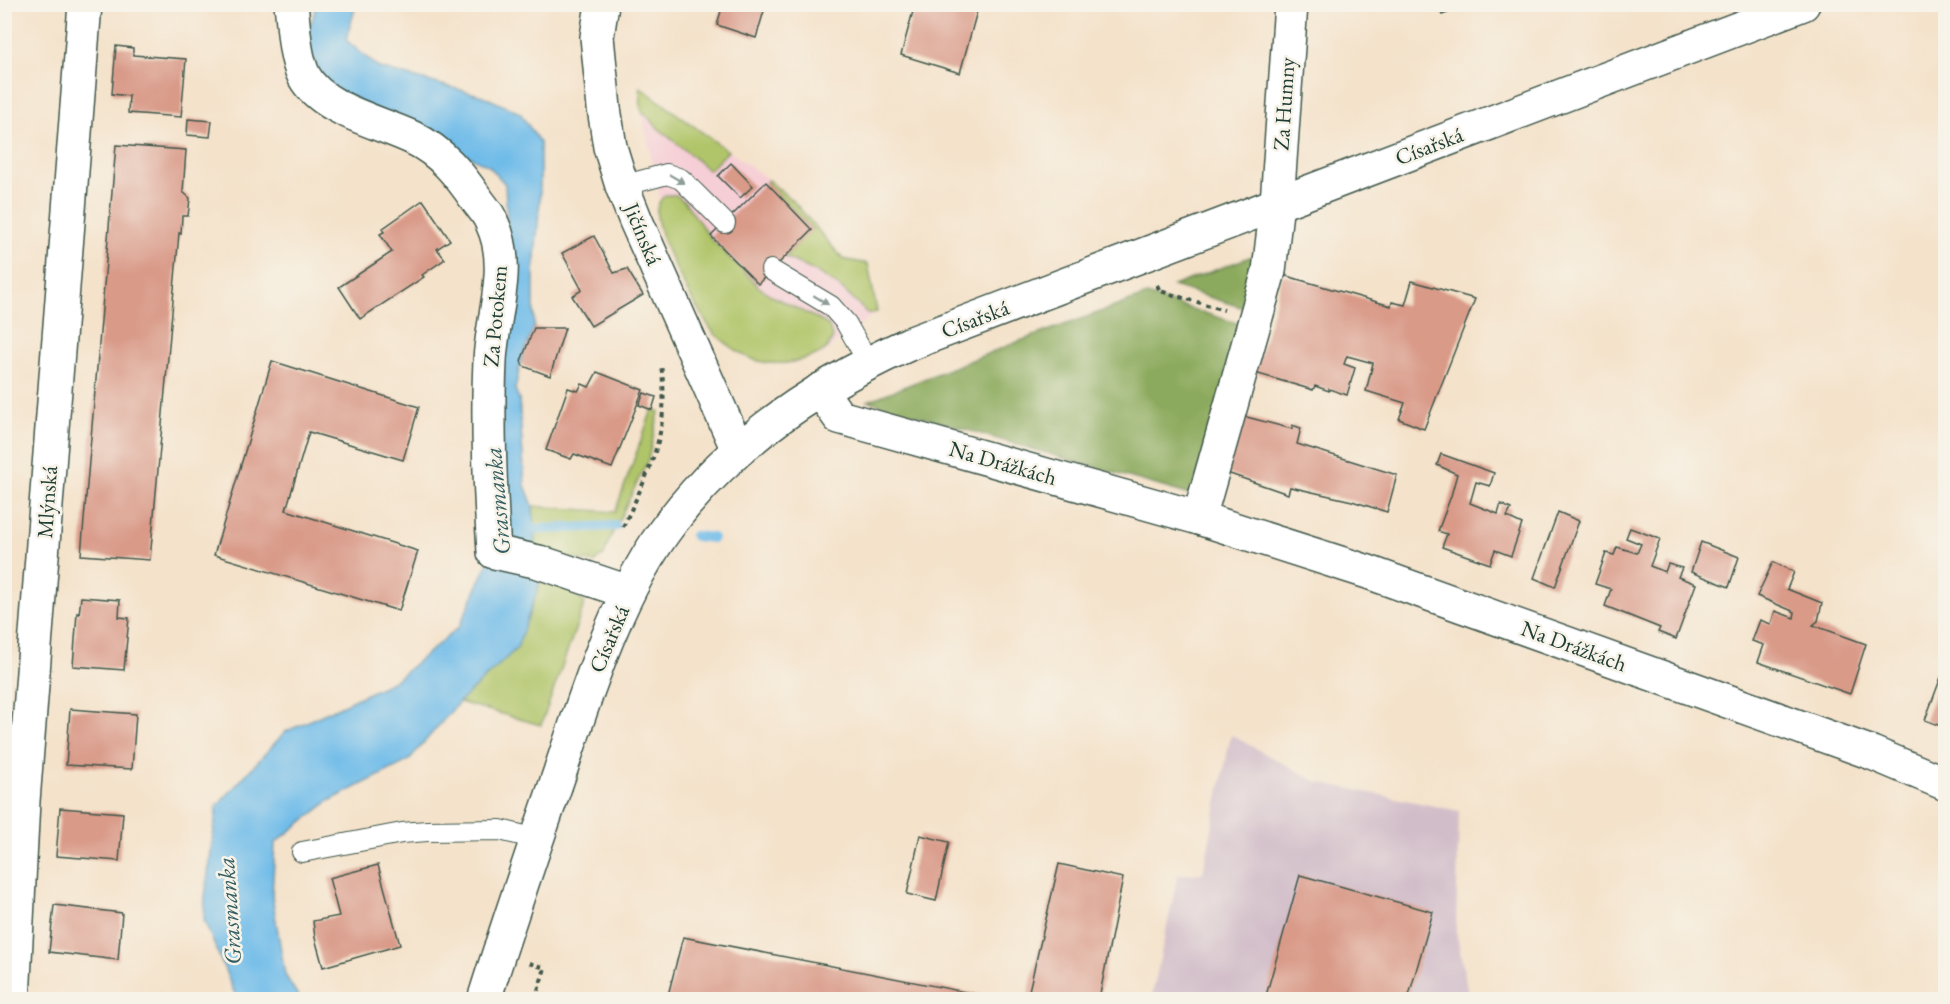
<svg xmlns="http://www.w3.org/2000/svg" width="1950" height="1004" font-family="'EB Garamond',serif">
  <rect width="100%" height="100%" fill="#f7f3e8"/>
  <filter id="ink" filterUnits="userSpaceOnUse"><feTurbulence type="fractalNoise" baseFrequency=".0167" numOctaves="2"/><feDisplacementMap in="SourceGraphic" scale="12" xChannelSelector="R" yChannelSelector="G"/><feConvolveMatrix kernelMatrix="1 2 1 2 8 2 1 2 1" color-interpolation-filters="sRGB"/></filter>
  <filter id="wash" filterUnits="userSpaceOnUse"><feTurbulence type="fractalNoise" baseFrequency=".008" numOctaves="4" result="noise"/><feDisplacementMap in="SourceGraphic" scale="24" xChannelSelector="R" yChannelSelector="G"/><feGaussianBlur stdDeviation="1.35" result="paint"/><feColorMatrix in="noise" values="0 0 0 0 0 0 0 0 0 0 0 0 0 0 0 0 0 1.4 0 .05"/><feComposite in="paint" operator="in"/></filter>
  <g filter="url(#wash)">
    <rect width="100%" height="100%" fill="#f4e2ca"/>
    <path fill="#f6cfd6" d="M 640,87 L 772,182 L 794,202 L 843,259 L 868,264 L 877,312 L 822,354 L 790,364 L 750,359 L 715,334 L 663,237 L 656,211 L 660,199 L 641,110 Z"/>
    <path fill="#d1bdc9" d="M 1231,735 L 1317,782 L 1459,811 L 1456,930 L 1469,999 L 1151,1000 L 1178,875 L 1203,873 Z"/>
    <g fill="#b0c569" stroke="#68814e" stroke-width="1.5">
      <path d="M 640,87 L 728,151 L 709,170 L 658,128 L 641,110 Z"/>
      <path d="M 768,180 L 794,202 L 843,259 L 868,264 L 877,312 L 868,314 L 841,288 L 820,274 L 785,257 L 812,229 L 766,182 Z"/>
      <path d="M 666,195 L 676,195 L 685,202 L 711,239 L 759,287 L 772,296 L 818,319 L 828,325 L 833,338 C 826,354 816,355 801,360 C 787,365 766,364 752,359 C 744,357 720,339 714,333 C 698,314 653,233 657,209 C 658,202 661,199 666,195 Z"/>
      <path d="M 652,410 L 659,412 L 648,460 L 608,543 L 604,556 L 597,559 L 595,563 L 535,551 L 533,506 L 615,512 Z"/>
      <path d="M 543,574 L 585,602 L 541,725 L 459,702 L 517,648 Z"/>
    </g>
    <g fill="#8caa5d" stroke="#567448" stroke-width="1.5">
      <path d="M 1255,255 L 1247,309 L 1173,286 Z"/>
      <path d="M 1147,295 L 1243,325 L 1194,496 L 868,401 L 1020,341 Z"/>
    </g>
    <path fill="#6fbce9" stroke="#477c8e" stroke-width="1.5" d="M 316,5 L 356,5 L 346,40 L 379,68 L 483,96 L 520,113 L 540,143 L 540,200 L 534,268 L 534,328 L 521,361 L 515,389 L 519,399 L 525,485 L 533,506 L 535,551 L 543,574 L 517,648 L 459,702 L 408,761 L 329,801 L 275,843 L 272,896 L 285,975 L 300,999 L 237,999 L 204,920 L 205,897 L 217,806 L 285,732 L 394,681 L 459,627 L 488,563 L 500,484 L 508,239 L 505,184 L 489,166 L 323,83 L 307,42 L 310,22 L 312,22 Z"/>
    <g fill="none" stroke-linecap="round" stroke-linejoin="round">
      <g stroke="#6fbce9" stroke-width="10">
        <path d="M 520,530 L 616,526"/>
        <path d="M 695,536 L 713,538"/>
      </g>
    </g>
    <g id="blocks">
      <g fill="#d99a88">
        <path d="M 723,4 L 766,4 L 756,38 L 717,25 Z"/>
        <path d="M 915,4 L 979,4 L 960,73 L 901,55 Z"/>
        <path d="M 1438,4 L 1469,4 L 1469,5 L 1442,15 Z"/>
        <path d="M 116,46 L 133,48 L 133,55 L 186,59 L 181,117 L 128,113 L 129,96 L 112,94 Z"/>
        <path d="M 188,119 L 212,121 L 210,137 L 187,135 Z"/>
        <path d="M 116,145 L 186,150 L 183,192 L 190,198 L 188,216 L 182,216 L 181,234 L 179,233 L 150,560 L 81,555 Z"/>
        <path d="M 731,163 L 753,186 L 740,198 L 718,176 Z"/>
        <path d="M 766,182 L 812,230 L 758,284 L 711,236 Z"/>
        <path d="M 423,200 L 450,240 L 437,249 L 445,259 L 422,275 L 424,277 L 360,319 L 339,287 L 392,252 L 380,234 L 384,232 L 382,229 Z"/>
        <path d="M 594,236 L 614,273 L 627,269 L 643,295 L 591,326 L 572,296 L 582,290 L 562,253 Z"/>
        <path d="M 1283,275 L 1391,306 L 1392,302 L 1405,305 L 1412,281 L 1475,299 L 1424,429 L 1399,419 L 1405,403 L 1366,391 L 1373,363 L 1347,356 L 1344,364 L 1355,368 L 1347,395 L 1329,389 L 1329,391 L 1315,386 L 1313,390 L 1255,373 Z"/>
        <path d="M 534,328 L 565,328 L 550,376 L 523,366 L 521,361 Z"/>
        <path d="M 272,361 L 419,407 L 403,460 L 309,432 L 286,510 L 418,551 L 399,611 L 214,555 Z"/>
        <path d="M 597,372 L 643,390 L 612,468 L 574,454 L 571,459 L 546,450 L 568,388 L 578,391 L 582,384 L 589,387 Z"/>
        <path d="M 644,393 L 656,397 L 652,410 L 639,405 Z"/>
        <path d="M 1243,416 L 1292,429 L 1292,425 L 1301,428 L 1297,444 L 1397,475 L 1387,512 L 1352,501 L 1290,487 L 1288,494 L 1227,473 Z"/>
        <path d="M 1441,454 L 1494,473 L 1490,486 L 1476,482 L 1470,503 L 1498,514 L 1501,504 L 1511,509 L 1507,517 L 1522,524 L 1511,556 L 1495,550 L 1490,564 L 1442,547 L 1447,534 L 1438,531 L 1451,496 L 1457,474 L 1437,465 Z"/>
        <path d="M 1558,512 L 1579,521 L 1555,587 L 1534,578 Z"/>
        <path d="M 1630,528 L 1660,539 L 1650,566 L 1665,572 L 1668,564 L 1682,568 L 1678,577 L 1696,584 L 1676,639 L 1658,632 L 1660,628 L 1605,606 L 1611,589 L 1595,584 L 1606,553 L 1614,555 L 1617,547 L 1637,553 L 1641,544 L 1626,538 Z"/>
        <path d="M 1701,542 L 1739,557 L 1729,587 L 1691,572 Z"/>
        <path d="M 1773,562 L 1794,572 L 1787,589 L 1822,603 L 1818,621 L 1813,625 L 1866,644 L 1850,694 L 1758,662 L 1764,645 L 1752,641 L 1760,620 L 1771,624 L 1775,611 L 1794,618 L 1795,612 L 1757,596 Z"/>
        <path d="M 81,597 L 120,600 L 119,617 L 129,618 L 124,670 L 73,666 L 77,613 L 79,614 Z"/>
        <path d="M 1941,677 L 1946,678 L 1946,728 L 1925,720 Z"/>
        <path d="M 70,709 L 136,714 L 132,769 L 66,765 Z"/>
        <path d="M 60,808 L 123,813 L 119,861 L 56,856 Z"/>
        <path d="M 920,835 L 949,842 L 936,901 L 907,894 Z"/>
        <path d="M 1059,864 L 1123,878 L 1099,999 L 1027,999 Z"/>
        <path d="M 378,865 L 400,945 L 323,967 L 315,938 L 313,921 L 339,916 L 329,878 Z"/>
        <path d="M 1300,875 L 1433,912 L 1408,999 L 1265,999 Z"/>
        <path d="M 54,905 L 122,913 L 118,960 L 49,952 Z"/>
        <path d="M 683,937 L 986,996 L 986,999 L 667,999 Z"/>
      </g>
    </g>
  </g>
  <g filter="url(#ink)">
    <use href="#blocks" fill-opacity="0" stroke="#3f564a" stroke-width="1.5"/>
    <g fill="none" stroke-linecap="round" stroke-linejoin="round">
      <defs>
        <g id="lane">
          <path d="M 622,186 L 667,174 L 681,179 L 725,223"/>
          <path d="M 771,270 L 831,306 L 846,323 L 868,362"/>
          <path d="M 302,852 L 402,833 L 427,831 L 500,830 L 537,839"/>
        </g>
        <g id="street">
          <path d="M 291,4 C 294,27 294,55 304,76 C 322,110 380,122 413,138 C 442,152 459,174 477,200 C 482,207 489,214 492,223 C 513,267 492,315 490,361 C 487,425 490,489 494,552 L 539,562 L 628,592"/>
          <path d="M 602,4 L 597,37 L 604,108 L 610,147 L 622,186 L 636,221 L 738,450"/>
          <path d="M 820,390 L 839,417 L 1199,518 L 1368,572 L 1872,753 L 1946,784"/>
          <path d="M 1199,518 L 1269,271 L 1277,203 L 1291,4"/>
          <path d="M 13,1000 L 23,801 L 85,4"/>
        </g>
        <path id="secondary" d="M 484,1000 C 508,923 534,848 560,772 C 587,690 619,589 672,521 C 733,441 817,385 909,344 L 1803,4"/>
      </defs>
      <use href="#lane" stroke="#3f564a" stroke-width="22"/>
      <use href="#street" stroke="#3f564a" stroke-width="36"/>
      <use href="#secondary" stroke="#3f564a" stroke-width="36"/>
      <g stroke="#3f564a" stroke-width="4" stroke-dasharray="4.5 4.5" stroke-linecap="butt">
        <path d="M 1157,285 L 1160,291 L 1224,310"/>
        <path d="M 623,527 C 650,469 671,431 661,365"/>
        <path d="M 529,963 L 545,968 L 535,1000"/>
      </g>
      <use href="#lane" stroke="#fff" stroke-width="20"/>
      <use href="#street" stroke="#fff" stroke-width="33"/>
      <use href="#secondary" stroke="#fff" stroke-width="33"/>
    </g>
    <defs><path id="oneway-solid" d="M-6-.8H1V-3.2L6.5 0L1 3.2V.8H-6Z" transform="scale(1.5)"/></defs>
    <g fill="#8f9e9a">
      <use href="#oneway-solid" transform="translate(677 179) rotate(30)"/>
      <use href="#oneway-solid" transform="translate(821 300) rotate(32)"/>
    </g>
  </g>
  <g text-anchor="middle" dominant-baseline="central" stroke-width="5" stroke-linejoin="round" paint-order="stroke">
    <g font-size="22" fill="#1f3d34" stroke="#f7f3e8">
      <text transform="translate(1284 104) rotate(-86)">Za Humny</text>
      <text transform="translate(1429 146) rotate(-21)">Císařská</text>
      <text transform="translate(643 234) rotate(67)">Jičínská</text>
      <text transform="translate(495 316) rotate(-85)">Za Potokem</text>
      <text transform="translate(975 319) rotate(-21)">Císařská</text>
      <text transform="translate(1003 463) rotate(16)">Na Drážkách</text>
      <text transform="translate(47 502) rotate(-86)">Mlýnská</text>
      <text transform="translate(609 639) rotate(-67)">Císařská</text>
      <text transform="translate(1574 646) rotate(20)">Na Drážkách</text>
    </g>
    <g font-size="24" font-style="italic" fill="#335d61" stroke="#f7f3e8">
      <text transform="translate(497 501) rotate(-95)">Grasmanka</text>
      <text transform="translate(229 911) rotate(-94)">Grasmanka</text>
    </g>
  </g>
  <rect width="1950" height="1004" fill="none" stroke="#f7f3e8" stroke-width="24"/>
</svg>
